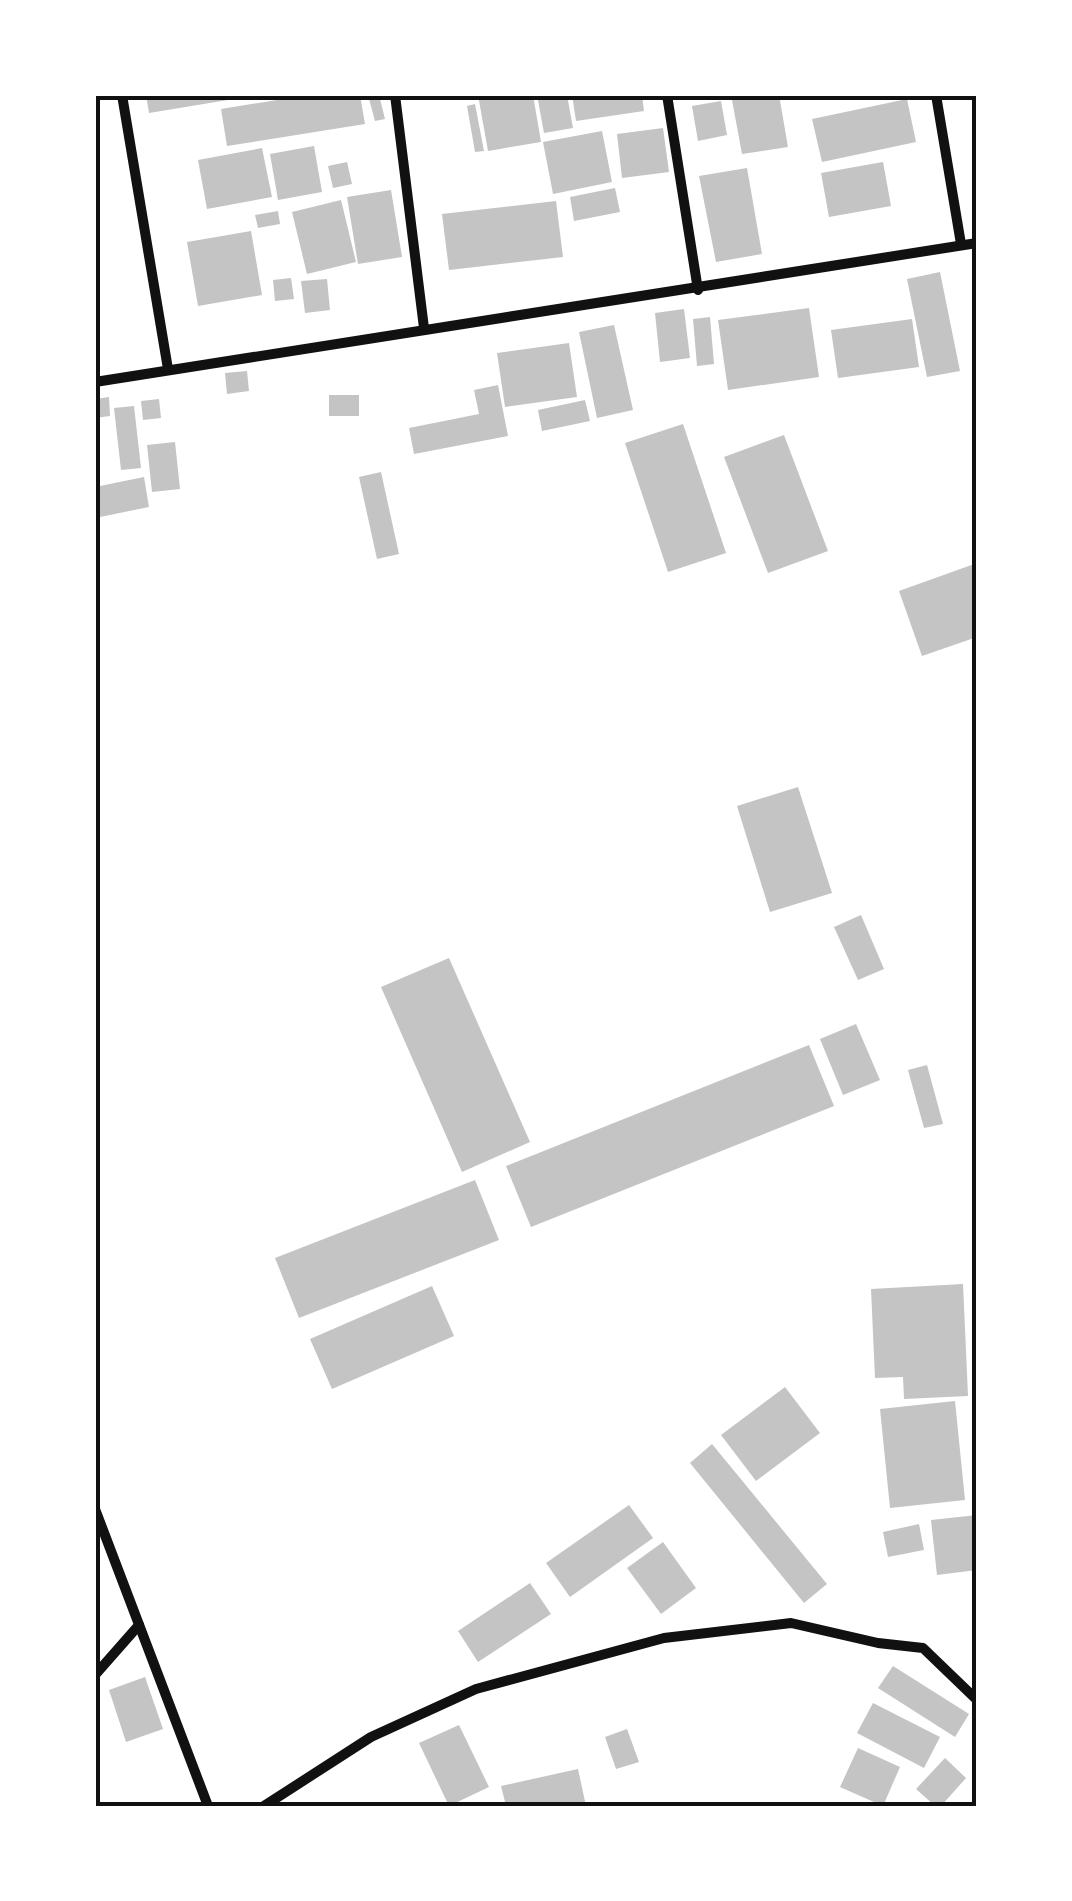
<svg xmlns="http://www.w3.org/2000/svg" width="1072" height="1901" font-family="'Nunito Sans',sans-serif">
  <rect width="100%" height="100%" fill="#fff"/>
  <g fill="#c4c4c4">
    <path d="M 146,95 L 240,95 L 240,98 L 149,113 Z"/>
    <path d="M 308,95 L 360,95 L 365,124 L 227,146 L 221,109 Z"/>
    <path d="M 368,95 L 379,95 L 385,119 L 375,121 Z"/>
    <path d="M 478,95 L 533,95 L 541,142 L 488,151 Z"/>
    <path d="M 537,95 L 567,95 L 573,128 L 544,133 Z"/>
    <path d="M 572,95 L 642,95 L 644,111 L 576,121 Z"/>
    <path d="M 779,95 L 788,147 L 742,154 L 732,100 Z"/>
    <path d="M 907,99 L 916,142 L 822,162 L 812,119 Z"/>
    <path d="M 721,101 L 727,135 L 698,141 L 692,106 Z"/>
    <path d="M 475,104 L 484,151 L 475,152 L 467,106 Z"/>
    <path d="M 663,128 L 669,172 L 622,178 L 617,134 Z"/>
    <path d="M 602,131 L 612,182 L 553,194 L 543,142 Z"/>
    <path d="M 314,146 L 322,192 L 278,200 L 270,154 Z"/>
    <path d="M 262,148 L 272,197 L 207,209 L 198,160 Z"/>
    <path d="M 347,162 L 352,184 L 333,188 L 328,166 Z"/>
    <path d="M 883,162 L 891,206 L 829,217 L 821,173 Z"/>
    <path d="M 747,168 L 762,254 L 716,262 L 699,176 Z"/>
    <path d="M 615,188 L 620,212 L 574,221 L 570,197 Z"/>
    <path d="M 391,190 L 402,257 L 358,264 L 347,197 Z"/>
    <path d="M 341,200 L 356,262 L 307,274 L 292,212 Z"/>
    <path d="M 556,201 L 563,257 L 449,270 L 442,214 Z"/>
    <path d="M 278,211 L 280,224 L 258,228 L 255,215 Z"/>
    <path d="M 251,231 L 262,295 L 198,306 L 187,242 Z"/>
    <path d="M 940,272 L 960,371 L 927,377 L 907,279 Z"/>
    <path d="M 291,278 L 294,299 L 275,301 L 273,280 Z"/>
    <path d="M 327,279 L 330,310 L 305,313 L 301,281 Z"/>
    <path d="M 809,308 L 819,377 L 728,390 L 718,320 Z"/>
    <path d="M 684,309 L 690,358 L 660,362 L 655,313 Z"/>
    <path d="M 710,317 L 714,364 L 697,366 L 693,319 Z"/>
    <path d="M 912,319 L 919,367 L 838,378 L 831,330 Z"/>
    <path d="M 614,325 L 633,410 L 597,418 L 579,332 Z"/>
    <path d="M 569,343 L 577,397 L 505,407 L 497,353 Z"/>
    <path d="M 247,371 L 249,391 L 227,394 L 225,373 Z"/>
    <path d="M 498,385 L 508,436 L 414,454 L 409,428 L 479,414 L 474,390 Z"/>
    <rect x="329" y="395" width="30" height="21"/>
    <path d="M 109,397 L 110,416 L 95,418 L 95,399 Z"/>
    <path d="M 159,399 L 161,418 L 143,420 L 141,401 Z"/>
    <path d="M 585,400 L 590,421 L 542,431 L 538,410 Z"/>
    <path d="M 134,406 L 141,468 L 121,470 L 114,408 Z"/>
    <path d="M 683,424 L 726,553 L 668,572 L 625,443 Z"/>
    <path d="M 784,435 L 828,551 L 768,573 L 724,457 Z"/>
    <path d="M 175,442 L 180,489 L 152,492 L 147,445 Z"/>
    <path d="M 381,472 L 399,554 L 377,559 L 359,477 Z"/>
    <path d="M 144,477 L 149,507 L 95,518 L 95,487 Z"/>
    <path d="M 977,563 L 977,637 L 922,656 L 899,591 Z"/>
    <path d="M 798,787 L 832,893 L 770,912 L 737,806 Z"/>
    <path d="M 861,915 L 884,969 L 858,980 L 834,927 Z"/>
    <path d="M 449,958 L 530,1142 L 462,1172 L 381,987 Z"/>
    <path d="M 856,1024 L 880,1080 L 843,1095 L 820,1039 Z"/>
    <path d="M 809,1045 L 834,1106 L 531,1227 L 506,1166 Z"/>
    <path d="M 927,1065 L 943,1124 L 924,1128 L 908,1070 Z"/>
    <path d="M 475,1180 L 499,1240 L 299,1318 L 275,1258 Z"/>
    <path d="M 963,1284 L 968,1396 L 904,1399 L 903,1377 L 875,1378 L 871,1289 Z"/>
    <path d="M 432,1286 L 454,1336 L 332,1389 L 310,1339 Z"/>
    <path d="M 785,1387 L 820,1433 L 756,1481 L 721,1435 Z"/>
    <path d="M 955,1401 L 965,1500 L 890,1508 L 880,1409 Z"/>
    <path d="M 712,1444 L 827,1584 L 804,1603 L 690,1463 Z"/>
    <path d="M 629,1505 L 653,1538 L 570,1597 L 546,1563 Z"/>
    <path d="M 977,1515 L 977,1570 L 937,1575 L 931,1520 Z"/>
    <path d="M 919,1524 L 924,1550 L 888,1557 L 883,1532 Z"/>
    <path d="M 663,1542 L 696,1588 L 661,1614 L 627,1568 Z"/>
    <path d="M 530,1583 L 551,1614 L 478,1662 L 458,1631 Z"/>
    <path d="M 893,1666 L 969,1714 L 955,1737 L 878,1688 Z"/>
    <path d="M 145,1677 L 163,1729 L 126,1742 L 109,1690 Z"/>
    <path d="M 873,1703 L 940,1737 L 924,1768 L 857,1733 Z"/>
    <path d="M 459,1725 L 489,1787 L 449,1806 L 419,1743 Z"/>
    <path d="M 627,1729 L 639,1762 L 616,1769 L 605,1737 Z"/>
    <path d="M 858,1748 L 900,1767 L 883,1806 L 840,1787 Z"/>
    <path d="M 945,1758 L 966,1778 L 941,1806 L 935,1806 L 916,1789 Z"/>
    <path d="M 578,1769 L 586,1806 L 506,1806 L 501,1786 Z"/>
  </g>
  <g fill="none" stroke-linecap="round" stroke-linejoin="round">
    <g stroke="#111" stroke-width="10">
      <path d="M 122,95 L 168,369"/>
      <path d="M 395,95 L 424,328"/>
      <path d="M 667,95 L 698,290"/>
      <path d="M 936,95 L 961,244"/>
      <path d="M 95,382 L 977,243"/>
      <path d="M 95,1509 L 208,1806"/>
      <path d="M 95,1675 L 139,1625"/>
      <path d="M 264,1806 L 371,1737 L 476,1689 L 664,1638 L 791,1623 L 878,1643 L 923,1648 L 977,1700"/>
    </g>
  </g>
  <rect width="1072" height="1901" fill="none" stroke="#ffffff" stroke-width="195"/>
  <rect x="98" y="98" width="876" height="1706" fill="none" stroke="#111" stroke-width="4"/>
</svg>
